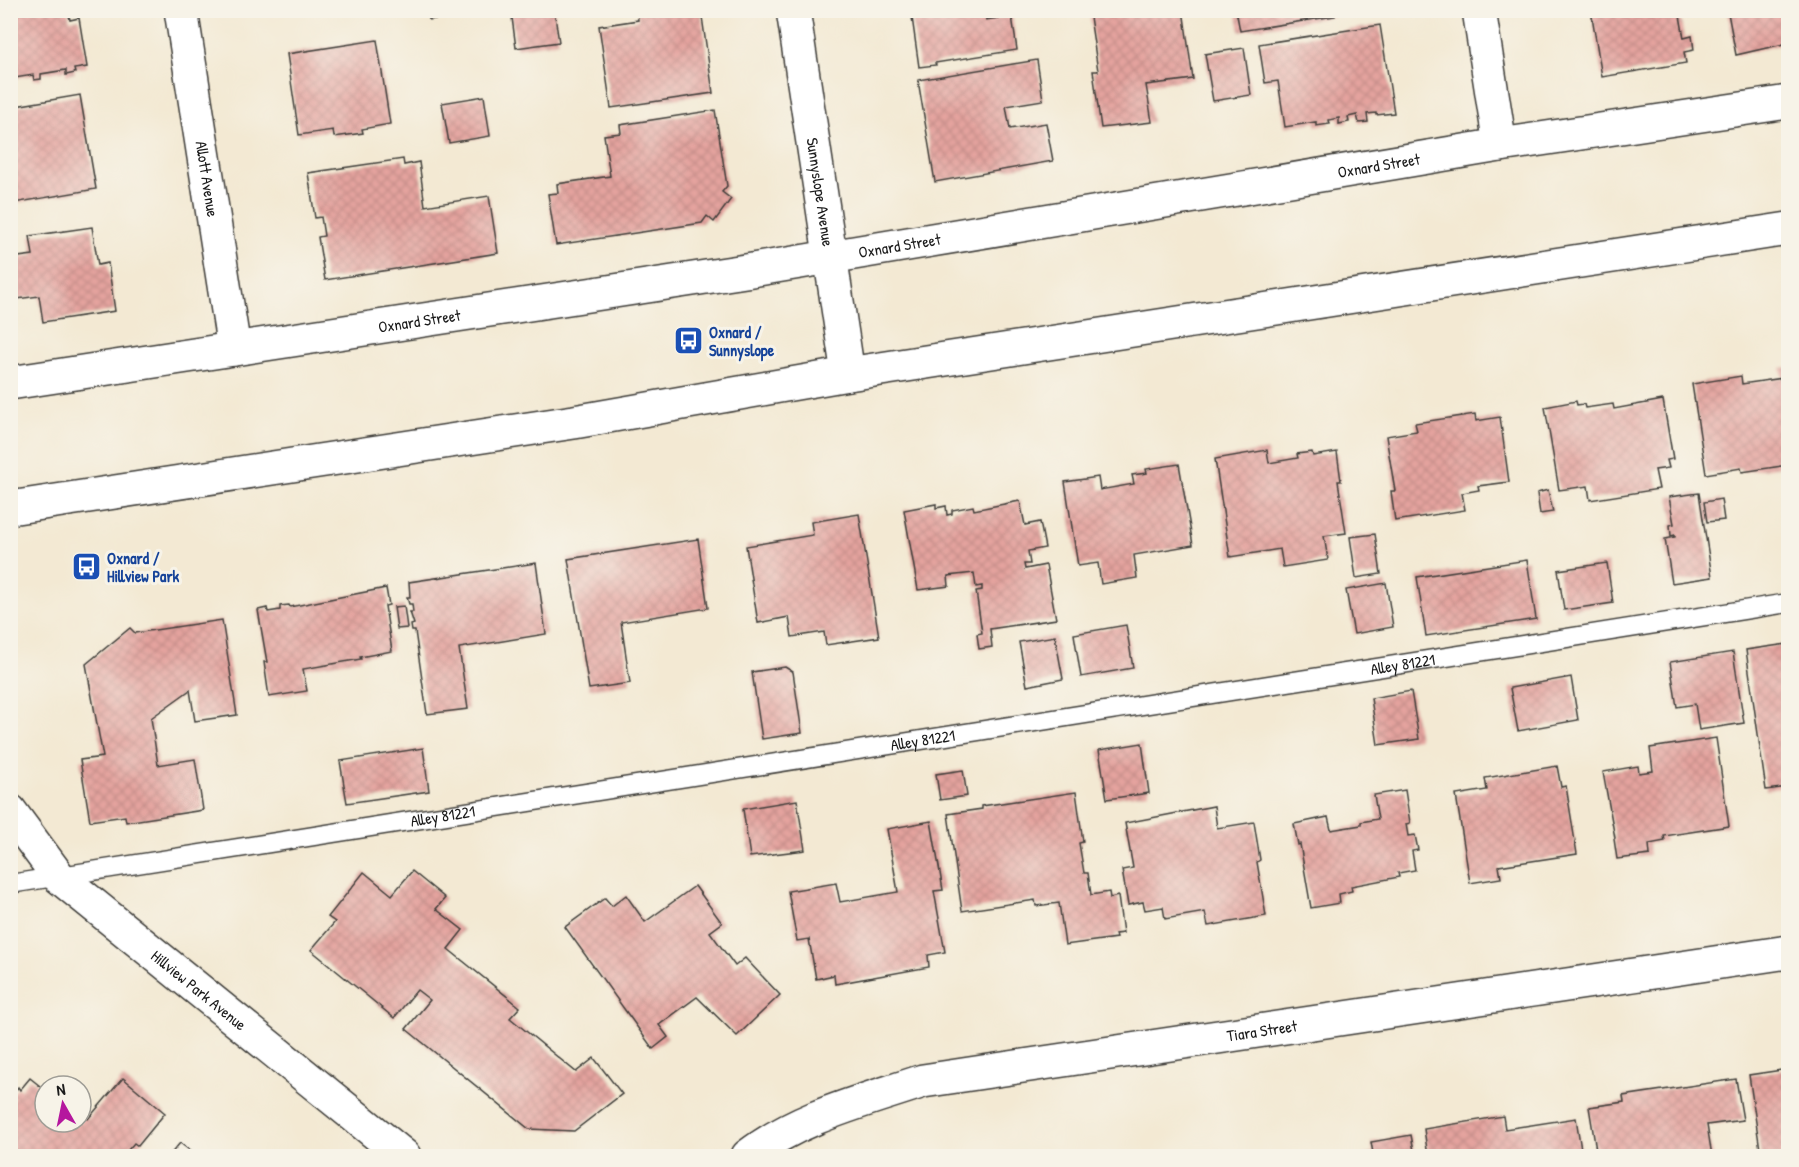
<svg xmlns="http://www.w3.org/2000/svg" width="1799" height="1167" font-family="'Patrick Hand',sans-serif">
  <defs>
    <pattern id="building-cross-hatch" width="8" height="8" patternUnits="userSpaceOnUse" patternTransform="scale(1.5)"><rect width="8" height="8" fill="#e4a39e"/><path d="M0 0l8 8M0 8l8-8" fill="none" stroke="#c38c88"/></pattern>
  </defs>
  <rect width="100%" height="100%" fill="#f7f3e8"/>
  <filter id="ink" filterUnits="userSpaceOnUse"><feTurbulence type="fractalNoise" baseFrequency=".0167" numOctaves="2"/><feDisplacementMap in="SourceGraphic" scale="12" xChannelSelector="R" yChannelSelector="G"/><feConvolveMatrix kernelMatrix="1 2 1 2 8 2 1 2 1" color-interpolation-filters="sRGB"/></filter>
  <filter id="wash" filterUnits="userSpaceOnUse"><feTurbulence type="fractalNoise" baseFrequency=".008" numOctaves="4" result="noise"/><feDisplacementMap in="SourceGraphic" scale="24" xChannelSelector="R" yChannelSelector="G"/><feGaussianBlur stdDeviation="1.35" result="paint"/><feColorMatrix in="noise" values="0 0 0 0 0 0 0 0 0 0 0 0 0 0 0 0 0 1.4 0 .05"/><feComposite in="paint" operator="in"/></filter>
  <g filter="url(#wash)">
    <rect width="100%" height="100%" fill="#f3e9d3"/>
    <g id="blocks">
      <g fill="url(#building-cross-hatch)">
        <path d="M 10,10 L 68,10 L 70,20 L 79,18 L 87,67 L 74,69 L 75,73 L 66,75 L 66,70 L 41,74 L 41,79 L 34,80 L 33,75 L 15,78 L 10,52 Z"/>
        <path d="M 428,10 L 470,10 L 471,14 L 429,20 Z"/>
        <path d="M 511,10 L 554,10 L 559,42 L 516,48 Z"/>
        <path d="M 637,10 L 701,10 L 713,93 L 611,108 L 599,26 L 638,20 Z"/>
        <path d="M 911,10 L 984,10 L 986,20 L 1012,16 L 1017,50 L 935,63 L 936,65 L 919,67 Z"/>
        <path d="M 1089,10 L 1183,10 L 1193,79 L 1146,85 L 1152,122 L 1101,128 L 1093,71 L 1098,71 Z"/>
        <path d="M 1236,10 L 1334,10 L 1335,16 L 1240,31 Z"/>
        <path d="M 1591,10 L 1679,10 L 1684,38 L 1692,36 L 1694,50 L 1684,52 L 1686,63 L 1602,77 Z"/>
        <path d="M 1739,10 L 1769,10 L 1769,13 L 1787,10 L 1788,43 L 1736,55 L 1728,13 Z"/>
        <path d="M 1380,25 L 1394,113 L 1376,115 L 1376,113 L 1367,114 L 1368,122 L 1359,123 L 1357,115 L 1348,117 L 1349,122 L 1339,124 L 1339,118 L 1329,120 L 1330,124 L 1316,126 L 1316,122 L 1285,127 L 1278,81 L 1265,83 L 1259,44 Z"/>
        <path d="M 377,40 L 390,124 L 362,129 L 363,133 L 334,137 L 333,130 L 299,135 L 287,54 Z"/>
        <path d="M 1244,48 L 1251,95 L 1213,101 L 1205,54 Z"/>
        <path d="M 1037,60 L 1043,100 L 1006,106 L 1010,129 L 1046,123 L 1053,161 L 935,182 L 918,80 Z"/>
        <path d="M 80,95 L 96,189 L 14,203 L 10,183 L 10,107 Z"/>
        <path d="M 484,96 L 490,136 L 449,143 L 442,103 Z"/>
        <path d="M 715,110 L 727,186 L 722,192 L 731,199 L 714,222 L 707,216 L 702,223 L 556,245 L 548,194 L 558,193 L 557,184 L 610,176 L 604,135 L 621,133 L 620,125 Z"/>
        <path d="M 403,159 L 404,165 L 419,162 L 425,206 L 489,196 L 498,253 L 325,280 L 318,237 L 324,236 L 321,217 L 315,218 L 308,173 Z"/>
        <path d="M 92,227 L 98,265 L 108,263 L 115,311 L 43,322 L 39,296 L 17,299 L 11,258 L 33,255 L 30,236 Z"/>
        <path d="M 1788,367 L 1788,465 L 1742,472 L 1741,468 L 1706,474 L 1692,384 L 1741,376 L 1742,384 L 1783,378 L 1781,368 Z"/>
        <path d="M 1663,400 L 1673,459 L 1667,460 L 1669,468 L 1655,470 L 1659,489 L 1590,500 L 1588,486 L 1559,490 L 1545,407 L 1576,401 L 1577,405 L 1584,404 L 1585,408 L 1613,404 L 1614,409 Z"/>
        <path d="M 1475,414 L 1476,421 L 1500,417 L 1509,482 L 1478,486 L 1479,490 L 1462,493 L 1465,510 L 1395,521 L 1391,491 L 1395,491 L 1386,436 L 1417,431 L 1415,423 Z"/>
        <path d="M 1267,450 L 1269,463 L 1298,458 L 1297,454 L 1312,452 L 1313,456 L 1337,452 L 1341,481 L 1338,481 L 1346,533 L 1324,536 L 1328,560 L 1283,567 L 1280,549 L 1230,557 L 1215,459 Z"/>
        <path d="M 1179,464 L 1193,545 L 1134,555 L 1137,578 L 1101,584 L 1098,563 L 1078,566 L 1065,482 L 1098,477 L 1100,490 L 1134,484 L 1132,475 L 1147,473 L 1146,469 Z"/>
        <path d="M 1548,490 L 1553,512 L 1540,514 L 1537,493 Z"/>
        <path d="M 1699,493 L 1712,577 L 1672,583 L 1665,539 L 1675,537 L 1675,535 L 1671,536 L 1670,525 L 1674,524 L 1669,497 Z"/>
        <path d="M 1721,499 L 1724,520 L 1707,522 L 1704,502 Z"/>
        <path d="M 1020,501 L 1025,525 L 1040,522 L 1045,548 L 1028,551 L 1030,564 L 1024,564 L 1025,569 L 1046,565 L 1056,619 L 990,629 L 992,647 L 979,649 L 977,634 L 982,633 L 976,591 L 982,590 L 982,586 L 976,587 L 974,573 L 948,576 L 949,586 L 918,590 L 904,510 L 936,504 L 936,508 L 946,506 L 947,515 L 952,514 L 952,510 L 973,506 L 974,510 Z"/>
        <path d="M 859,514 L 879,637 L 826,645 L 824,632 L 792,637 L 789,617 L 758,623 L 746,546 L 813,535 L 811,522 Z"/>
        <path d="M 1375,534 L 1381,574 L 1356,578 L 1350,537 Z"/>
        <path d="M 698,539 L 708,608 L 621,622 L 630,683 L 589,689 L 568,559 Z"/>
        <path d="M 1527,560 L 1536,619 L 1426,636 L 1417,577 Z"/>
        <path d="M 536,563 L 546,634 L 459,648 L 468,709 L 427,714 L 415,631 L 412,631 L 411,625 L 414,624 L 410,612 L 413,612 L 412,604 L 409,604 L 407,597 L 410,597 L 409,582 Z"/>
        <path d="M 1607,563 L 1613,603 L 1564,610 L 1558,570 Z"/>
        <path d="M 1386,583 L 1393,627 L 1354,634 L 1346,590 Z"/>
        <path d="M 386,588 L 389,605 L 385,606 L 392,651 L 360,657 L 361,659 L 303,669 L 307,691 L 269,697 L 264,662 L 267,662 L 258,610 L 267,608 L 268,612 L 280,610 L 280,606 L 289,605 L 290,607 Z"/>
        <path d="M 404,606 L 407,628 L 397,629 L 394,607 Z"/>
        <path d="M 222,620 L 237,715 L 195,721 L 190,690 L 151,718 L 158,765 L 195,759 L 203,810 L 126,822 L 125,816 L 90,821 L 80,760 L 103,757 L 86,664 L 130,628 L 135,633 Z"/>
        <path d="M 1126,625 L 1133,668 L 1081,677 L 1074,634 Z"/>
        <path d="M 1055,636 L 1063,679 L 1027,686 L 1019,642 Z"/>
        <path d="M 1787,644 L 1788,689 L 1785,690 L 1788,713 L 1788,787 L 1766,790 L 1746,650 Z"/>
        <path d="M 1733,652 L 1744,723 L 1699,730 L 1695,704 L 1677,707 L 1670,662 Z"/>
        <path d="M 785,667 L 793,672 L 802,733 L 762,739 L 752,672 Z"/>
        <path d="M 1571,677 L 1578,720 L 1518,731 L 1510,688 Z"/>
        <path d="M 1411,691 L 1419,739 L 1378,745 L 1371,698 Z"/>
        <path d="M 1716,738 L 1729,826 L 1664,836 L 1665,841 L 1649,844 L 1650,855 L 1617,859 L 1614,839 L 1615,838 L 1603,772 L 1638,766 L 1639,773 L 1653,771 L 1650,748 Z"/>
        <path d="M 1142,743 L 1149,793 L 1107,799 L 1099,750 Z"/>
        <path d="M 423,748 L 429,791 L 347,803 L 340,761 Z"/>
        <path d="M 1557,766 L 1561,787 L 1566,786 L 1577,854 L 1499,866 L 1501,878 L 1470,883 L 1456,795 L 1487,790 L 1485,778 Z"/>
        <path d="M 963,770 L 967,796 L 940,800 L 936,774 Z"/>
        <path d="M 1405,790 L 1410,823 L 1406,824 L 1408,836 L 1415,835 L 1418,850 L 1412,851 L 1415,870 L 1398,873 L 1399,877 L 1351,886 L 1352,891 L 1339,894 L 1340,903 L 1311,908 L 1300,844 L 1298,845 L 1294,824 L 1328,817 L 1331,830 L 1361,825 L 1361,822 L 1378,819 L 1374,795 Z"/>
        <path d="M 1076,792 L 1083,842 L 1079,843 L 1084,873 L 1088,873 L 1091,895 L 1109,892 L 1110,898 L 1118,896 L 1123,933 L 1115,934 L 1116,938 L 1065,945 L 1059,903 L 1036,906 L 1035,900 L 962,911 L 948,814 L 982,809 L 982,806 Z"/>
        <path d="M 797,800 L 805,850 L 750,857 L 743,809 Z"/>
        <path d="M 1214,806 L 1217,828 L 1254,822 L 1260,860 L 1257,862 L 1266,916 L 1208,926 L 1205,912 L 1165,919 L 1163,907 L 1145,910 L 1143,902 L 1128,905 L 1122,870 L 1133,868 L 1125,823 Z"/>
        <path d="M 931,821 L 943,890 L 934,891 L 945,952 L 928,955 L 929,967 L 835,984 L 834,975 L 816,979 L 809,939 L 797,941 L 788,891 L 836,883 L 840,902 L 898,892 L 887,829 Z"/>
        <path d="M 412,871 L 445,898 L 436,909 L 463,930 L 448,949 L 520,1007 L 510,1018 L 576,1072 L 594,1058 L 622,1094 L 574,1131 L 529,1129 L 406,1029 L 430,1000 L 417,990 L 394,1018 L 311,950 L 335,922 L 328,917 L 364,872 L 392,895 Z"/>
        <path d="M 695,886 L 722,923 L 710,932 L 735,966 L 745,958 L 780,995 L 737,1036 L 697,997 L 659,1025 L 668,1037 L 653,1049 L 565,927 L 605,898 L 612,906 L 626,895 L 645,922 Z"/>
        <path d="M 1788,1069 L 1788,1156 L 1761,1156 L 1749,1075 Z"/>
        <path d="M 30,1078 L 45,1090 L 45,1122 L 81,1122 L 81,1113 L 88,1119 L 123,1078 L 165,1113 L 138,1146 L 134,1143 L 123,1156 L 10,1156 L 10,1102 L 14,1098 L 11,1096 L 18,1087 L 20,1090 Z"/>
        <path d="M 1736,1079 L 1743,1120 L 1707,1125 L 1712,1156 L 1602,1156 L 1601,1150 L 1596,1150 L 1589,1107 L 1624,1102 L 1623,1096 Z"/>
        <path d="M 1503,1116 L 1505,1129 L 1576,1118 L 1582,1156 L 1428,1156 L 1424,1129 Z"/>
        <path d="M 1411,1135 L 1415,1156 L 1362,1156 L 1373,1153 L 1371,1142 Z"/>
        <path d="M 180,1143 L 197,1156 L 169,1156 Z"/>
      </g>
    </g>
  </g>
  <g filter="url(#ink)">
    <use href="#blocks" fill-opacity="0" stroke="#3c3b37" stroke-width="1.5"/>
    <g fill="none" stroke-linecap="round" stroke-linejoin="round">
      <defs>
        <g id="service">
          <path id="s1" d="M 10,884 L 1788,603"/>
        </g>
        <g id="minor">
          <path id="s2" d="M 181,10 L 234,349"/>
          <path id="s3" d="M 793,10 L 848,374"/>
          <path d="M 1479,10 L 1500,145"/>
          <path id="s4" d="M 10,383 L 752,270 L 1500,145 L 1788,102"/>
          <path id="s5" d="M 10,811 L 58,876 L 404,1156"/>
          <path id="s6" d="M 748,1156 C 798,1117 864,1101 923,1081 L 1788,952"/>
        </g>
        <path id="secondary" d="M 10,508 L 574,422 L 848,374 L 1788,229"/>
      </defs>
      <use href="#service" stroke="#3c3b37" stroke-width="21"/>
      <use href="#minor" stroke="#3c3b37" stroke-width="36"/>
      <use href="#secondary" stroke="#3c3b37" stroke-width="36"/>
      <use href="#service" stroke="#fff" stroke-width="18"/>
      <use href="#minor" stroke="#fff" stroke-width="33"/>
      <use href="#secondary" stroke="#fff" stroke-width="33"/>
    </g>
  </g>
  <defs>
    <symbol id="bus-square" viewBox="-11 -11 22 22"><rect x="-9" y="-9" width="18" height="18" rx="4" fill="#1a4fb4" stroke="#f7f3e8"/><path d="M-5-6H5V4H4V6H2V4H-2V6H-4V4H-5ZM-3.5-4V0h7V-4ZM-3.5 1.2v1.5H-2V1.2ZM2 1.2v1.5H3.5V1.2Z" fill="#fff"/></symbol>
  </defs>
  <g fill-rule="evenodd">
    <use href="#bus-square" x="672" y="324" width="33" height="33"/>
    <use href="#bus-square" x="70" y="550" width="33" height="33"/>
  </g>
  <g text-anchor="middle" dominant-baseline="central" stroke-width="6" stroke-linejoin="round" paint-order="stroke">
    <g font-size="16" fill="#1c1c1c" stroke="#f7f3e8">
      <text stroke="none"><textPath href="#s4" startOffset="1386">Oxnard Street</textPath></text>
      <text stroke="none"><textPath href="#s2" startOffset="171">Allott Avenue</textPath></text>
      <text stroke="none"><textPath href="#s3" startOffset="184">Sunnyslope Avenue</textPath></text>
      <text stroke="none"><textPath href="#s4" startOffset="900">Oxnard Street</textPath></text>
      <text stroke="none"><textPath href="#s4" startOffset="414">Oxnard Street</textPath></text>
      <text stroke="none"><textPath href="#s1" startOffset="1410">Alley 81221</textPath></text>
      <text stroke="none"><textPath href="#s1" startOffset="924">Alley 81221</textPath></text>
      <text stroke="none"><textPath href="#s1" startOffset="438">Alley 81221</textPath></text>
      <text stroke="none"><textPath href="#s5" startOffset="262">Hillview Park Avenue</textPath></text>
      <text stroke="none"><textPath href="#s6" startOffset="534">Tiara Street</textPath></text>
    </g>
    <g font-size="16" font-weight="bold" fill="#164399" stroke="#f7f3e8" text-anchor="start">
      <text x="709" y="332">Oxnard /<tspan x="709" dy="18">Sunnyslope</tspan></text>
      <text x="107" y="558">Oxnard /<tspan x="107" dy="18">Hillview Park</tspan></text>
    </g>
  </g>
  <rect width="1799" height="1167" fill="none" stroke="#f7f3e8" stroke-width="36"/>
  <g transform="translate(63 1104) rotate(351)"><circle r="28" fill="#f7f3e8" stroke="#9f9d96" stroke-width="1.5"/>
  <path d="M0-4.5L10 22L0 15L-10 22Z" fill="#b5179e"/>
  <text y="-9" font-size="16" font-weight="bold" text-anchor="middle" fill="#1c1c1c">N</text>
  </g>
</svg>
